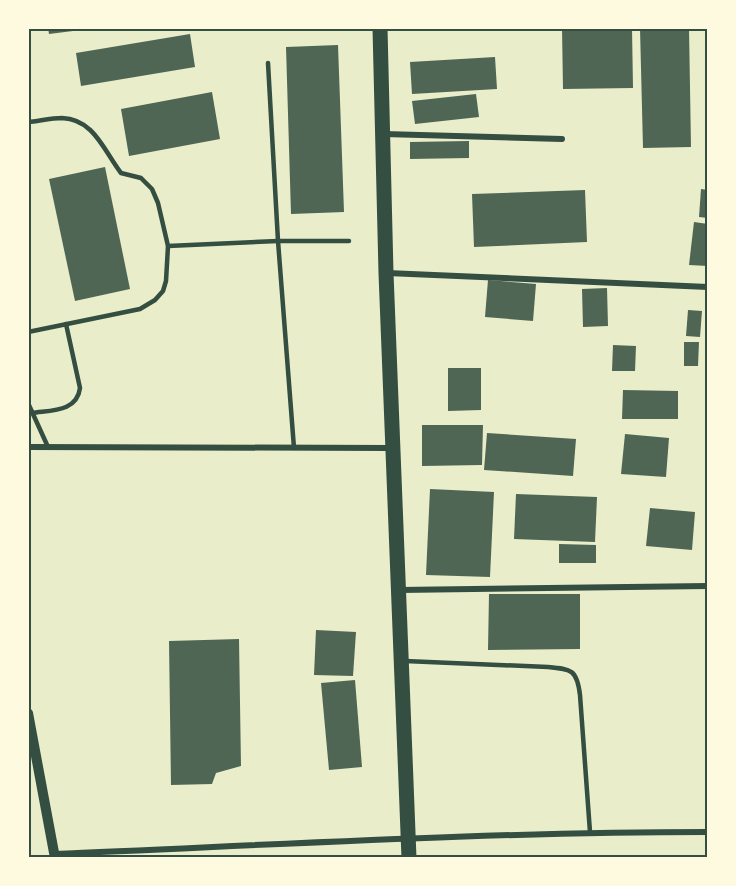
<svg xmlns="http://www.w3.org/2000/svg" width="736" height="886" font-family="Karla,sans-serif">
  <rect width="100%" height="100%" fill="#e9edc9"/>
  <g fill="#4f6655">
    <path d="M 48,28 L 81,28 L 81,30 L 49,34 Z"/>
    <path d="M 562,28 L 632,28 L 633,88 L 563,89 Z"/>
    <path d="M 640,28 L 689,28 L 691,147 L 643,148 Z"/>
    <path d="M 190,34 L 195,67 L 81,86 L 76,53 Z"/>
    <path d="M 338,45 L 344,212 L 291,214 L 286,47 Z"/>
    <path d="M 495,57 L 497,89 L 412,94 L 410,62 Z"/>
    <path d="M 212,92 L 220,139 L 129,156 L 121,109 Z"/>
    <path d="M 476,94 L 479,117 L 415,124 L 412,101 Z"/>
    <path d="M 469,141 L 469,158 L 410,159 L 410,142 Z"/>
    <path d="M 105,167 L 130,289 L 75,301 L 49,179 Z"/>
    <path d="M 701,189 L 708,190 L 708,218 L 699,217 Z"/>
    <path d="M 585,190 L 587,242 L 474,247 L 472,194 Z"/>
    <path d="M 694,222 L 708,224 L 708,266 L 689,265 Z"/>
    <path d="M 488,280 L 536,284 L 533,321 L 485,317 Z"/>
    <path d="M 607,288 L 608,326 L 583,327 L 582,289 Z"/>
    <path d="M 688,310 L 702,311 L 700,337 L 686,336 Z"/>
    <path d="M 684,342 L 699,342 L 698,366 L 684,366 Z"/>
    <path d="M 613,345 L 636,346 L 635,371 L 612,371 Z"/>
    <path d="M 448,368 L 481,368 L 481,410 L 448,411 Z"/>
    <path d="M 623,390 L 678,391 L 678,419 L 622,419 Z"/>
    <path d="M 422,425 L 483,425 L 482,465 L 422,466 Z"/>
    <path d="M 487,433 L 576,439 L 573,476 L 484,470 Z"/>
    <path d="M 625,434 L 669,438 L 666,477 L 621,474 Z"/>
    <path d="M 430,489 L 494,492 L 490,577 L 426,575 Z"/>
    <path d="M 516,494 L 597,497 L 595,542 L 514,539 Z"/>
    <path d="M 650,508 L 695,512 L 692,550 L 646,546 Z"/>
    <path d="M 559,544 L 596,545 L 596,563 L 559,563 Z"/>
    <path d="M 489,594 L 580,594 L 580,649 L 488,650 Z"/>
    <path d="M 316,630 L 356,632 L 353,676 L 314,675 Z"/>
    <path d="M 239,639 L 241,766 L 216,773 L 212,784 L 171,785 L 169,641 Z"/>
    <path d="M 355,680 L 362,767 L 329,770 L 321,683 Z"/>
  </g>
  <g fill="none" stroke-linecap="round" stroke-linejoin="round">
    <g stroke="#344e41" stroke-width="4.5">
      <path d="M 268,63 L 278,241 L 294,448"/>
      <path d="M 28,122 C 39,121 51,118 62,118 C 94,119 104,151 121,173 L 141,178 L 152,189 L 158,203 L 168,246 L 166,281 L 163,291 L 155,300 L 140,309 L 28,332"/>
      <path d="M 168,246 L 278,241 L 349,241"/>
      <path d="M 28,403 L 48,447"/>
      <path d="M 32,413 C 51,410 77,412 80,388 L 66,324"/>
      <path d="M 405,661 L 548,667 C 572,669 577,670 580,695 L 590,832"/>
    </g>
    <g stroke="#344e41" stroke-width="6">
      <path d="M 384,134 L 562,139"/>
      <path d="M 387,273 L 708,287"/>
      <path d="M 28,447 L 391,448"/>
      <path d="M 399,590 L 708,586"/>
      <path d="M 54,854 C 272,845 490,832 708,832"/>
    </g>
    <path stroke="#344e41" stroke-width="10" d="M 28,713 L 55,858"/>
    <path stroke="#344e41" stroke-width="15" d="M 380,28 L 386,273 L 409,858"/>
  </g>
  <rect width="736" height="886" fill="none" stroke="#fefae0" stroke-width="60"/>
  <rect x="30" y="30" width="676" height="826" fill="none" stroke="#344e41" stroke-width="2"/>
</svg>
